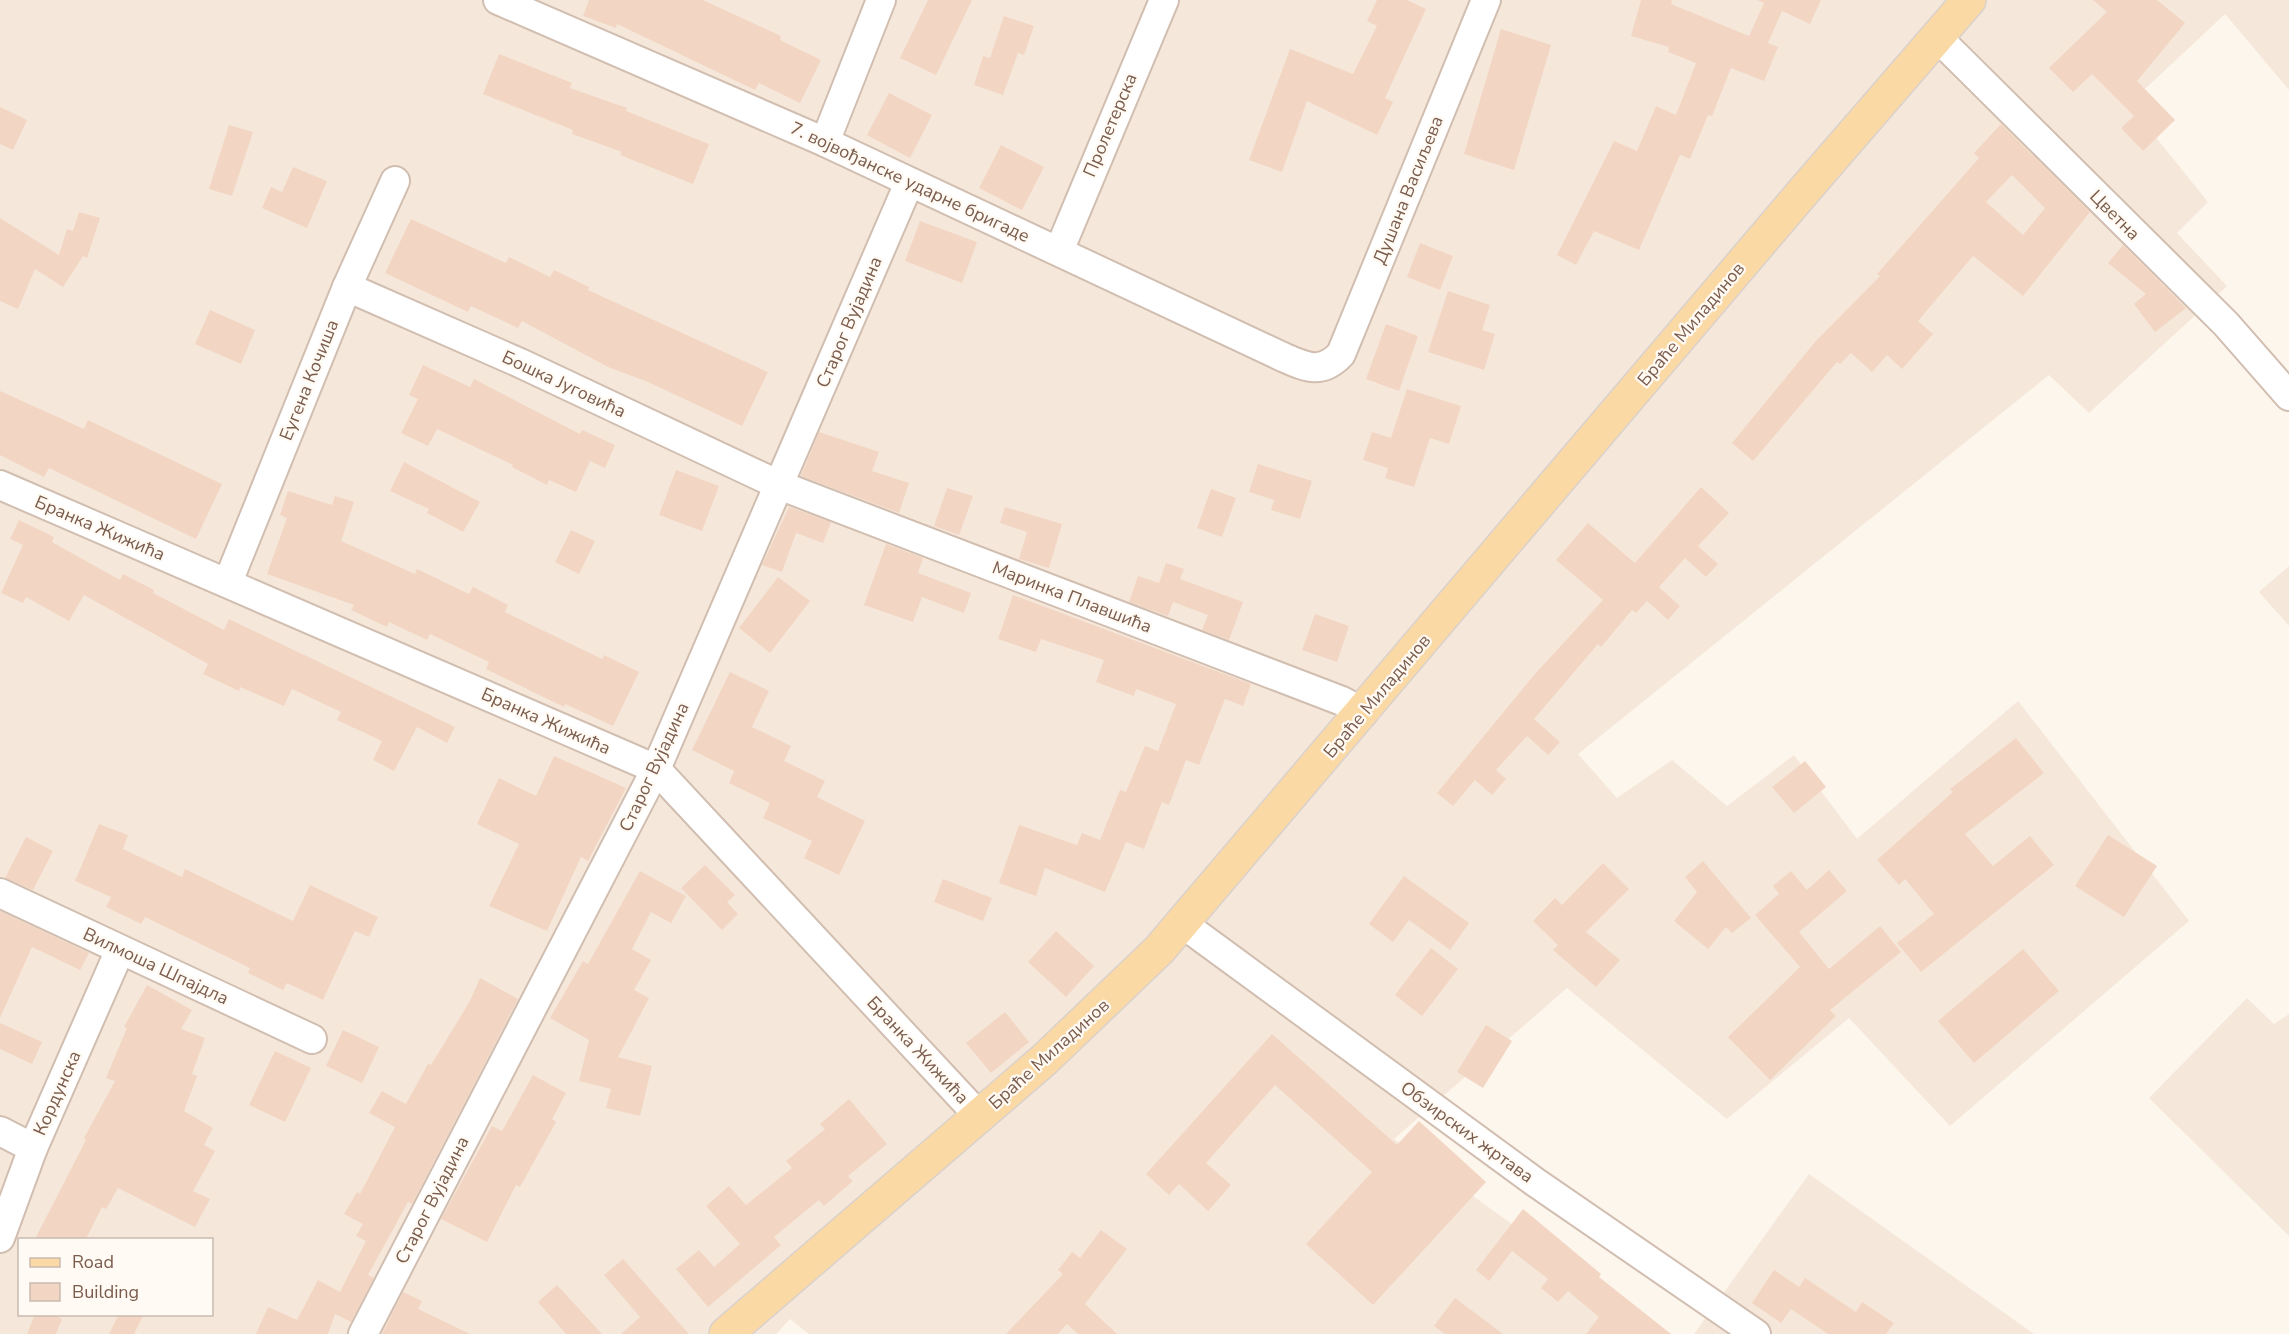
<svg xmlns="http://www.w3.org/2000/svg" width="2289" height="1334" font-family="'Nunito Sans',sans-serif">
  <rect width="100%" height="100%" fill="#fdf6ec"/>
  <g fill="#f5e8da" fill-rule="evenodd">
    <path d="M 0,0 L 2289,0 L 2289,90 L 2225,14 L 2129,104 L 2208,202 L 2177,233 L 2227,286 L 2089,413 L 2049,375 L 1578,754 L 1617,798 L 1672,760 L 1727,806 L 1794,755 L 1857,839 L 2018,701 L 2189,921 L 1950,1126 L 1849,1018 L 1727,1119 L 1567,988 L 1394,1139 L 1664,1334 L 809,1334 L 790,1319 L 776,1334 L 0,1334 ZM 20,1240 L 212,1240 L 212,1314 L 20,1314 Z"/>
    <path d="M 2289,566 L 2289,626 L 2259,592 Z"/>
    <path d="M 2247,998 L 2274,1024 L 2289,1014 L 2289,1236 L 2149,1098 Z"/>
    <path d="M 1809,1174 L 2034,1334 L 1694,1334 Z"/>
  </g>
  <g fill="#f3d5c3" fill-rule="evenodd">
    <path d="M 589,0 L 703,0 L 781,36 L 780,40 L 821,60 L 800,103 L 759,83 L 755,90 L 617,24 L 616,28 L 583,16 Z"/>
    <path d="M 928,0 L 972,0 L 936,75 L 900,58 Z"/>
    <path d="M 1377,0 L 1407,0 L 1426,9 L 1385,98 L 1393,102 L 1377,135 L 1307,101 L 1282,172 L 1249,160 L 1290,49 L 1353,74 L 1377,26 L 1367,21 Z"/>
    <path d="M 1641,0 L 1672,0 L 1671,4 L 1749,36 L 1764,3 L 1757,0 L 1821,0 L 1810,24 L 1782,11 L 1768,43 L 1778,47 L 1764,81 L 1731,68 L 1712,116 L 1708,115 L 1690,159 L 1680,155 L 1639,250 L 1594,231 L 1576,265 L 1557,255 L 1614,141 L 1637,151 L 1656,106 L 1676,115 L 1696,63 L 1668,52 L 1669,47 L 1631,36 Z"/>
    <path d="M 2093,0 L 2157,0 L 2185,23 L 2137,81 L 2175,120 L 2143,151 L 2121,128 L 2134,116 L 2092,74 L 2073,92 L 2049,68 L 2107,12 Z"/>
    <path d="M 1004,16 L 1034,26 L 1024,55 L 1018,53 L 1003,95 L 974,85 L 983,56 L 990,58 Z"/>
    <path d="M 1501,29 L 1551,45 L 1514,170 L 1464,154 Z"/>
    <path d="M 499,54 L 572,83 L 570,88 L 627,108 L 626,111 L 709,144 L 693,184 L 620,155 L 622,152 L 572,134 L 573,130 L 483,94 Z"/>
    <path d="M 889,93 L 932,115 L 910,158 L 867,135 Z"/>
    <path d="M 0,107 L 27,120 L 13,150 L 0,144 Z"/>
    <path d="M 2001,124 L 2090,212 L 2023,296 L 1973,256 L 1918,321 L 1933,334 L 1902,369 L 1887,355 L 1872,372 L 1851,353 L 1840,364 L 1837,362 L 1753,461 L 1732,443 L 1815,342 L 1880,276 L 1877,274 L 1979,158 L 1974,153 ZM 2012,175 L 2045,208 L 2023,235 L 1986,202 Z"/>
    <path d="M 229,125 L 253,132 L 232,196 L 209,189 Z"/>
    <path d="M 1001,145 L 1044,167 L 1022,210 L 979,188 Z"/>
    <path d="M 293,167 L 327,181 L 307,228 L 262,208 L 271,187 L 282,192 Z"/>
    <path d="M 79,212 L 100,218 L 87,258 L 83,256 L 63,287 L 35,269 L 18,309 L 0,301 L 0,218 L 59,255 L 67,229 L 73,231 Z"/>
    <path d="M 411,219 L 506,263 L 509,257 L 550,277 L 554,270 L 589,287 L 588,290 L 768,372 L 742,426 L 648,382 L 608,367 L 522,321 L 518,328 L 471,306 L 468,312 L 385,273 Z"/>
    <path d="M 920,221 L 977,242 L 962,283 L 905,261 Z"/>
    <path d="M 1420,243 L 1453,256 L 1440,290 L 1407,277 Z"/>
    <path d="M 2123,245 L 2186,308 L 2155,332 L 2134,304 L 2146,294 L 2108,263 Z"/>
    <path d="M 1448,291 L 1490,305 L 1482,330 L 1495,334 L 1484,370 L 1428,352 Z"/>
    <path d="M 210,310 L 255,330 L 241,364 L 195,344 Z"/>
    <path d="M 1386,324 L 1418,336 L 1399,391 L 1366,379 Z"/>
    <path d="M 423,365 L 470,387 L 474,379 L 580,434 L 582,430 L 615,445 L 605,468 L 590,461 L 576,492 L 549,480 L 547,485 L 512,467 L 513,465 L 437,429 L 428,446 L 401,433 L 418,399 L 409,395 Z"/>
    <path d="M 1407,389 L 1461,406 L 1449,444 L 1430,438 L 1414,487 L 1385,478 L 1388,468 L 1363,460 L 1372,432 L 1391,438 Z"/>
    <path d="M 0,391 L 84,429 L 88,420 L 222,484 L 196,539 L 49,468 L 44,477 L 0,455 Z"/>
    <path d="M 819,432 L 879,452 L 872,471 L 909,483 L 899,513 L 801,476 Z"/>
    <path d="M 404,462 L 480,502 L 463,532 L 427,513 L 429,509 L 390,491 Z"/>
    <path d="M 1258,464 L 1312,481 L 1300,519 L 1271,510 L 1274,500 L 1249,492 Z"/>
    <path d="M 676,470 L 719,486 L 702,531 L 659,515 Z"/>
    <path d="M 1701,487 L 1729,513 L 1698,546 L 1718,564 L 1706,577 L 1685,558 L 1659,587 L 1680,606 L 1668,620 L 1647,601 L 1636,613 L 1632,610 L 1601,647 L 1598,644 L 1534,719 L 1560,742 L 1548,755 L 1527,736 L 1496,770 L 1506,779 L 1492,795 L 1475,780 L 1453,806 L 1437,793 L 1534,675 L 1603,600 L 1556,560 L 1588,523 L 1635,563 Z"/>
    <path d="M 947,488 L 973,496 L 959,535 L 934,526 Z"/>
    <path d="M 1211,489 L 1236,498 L 1222,537 L 1197,528 Z"/>
    <path d="M 288,491 L 332,505 L 335,496 L 354,502 L 341,541 L 415,574 L 417,569 L 469,594 L 473,587 L 508,605 L 505,612 L 602,659 L 604,655 L 639,672 L 613,726 L 565,704 L 564,707 L 486,669 L 489,662 L 430,634 L 427,640 L 389,622 L 387,627 L 351,610 L 354,605 L 267,574 L 287,518 L 280,515 Z"/>
    <path d="M 789,507 L 831,522 L 823,543 L 796,533 L 782,572 L 762,565 Z"/>
    <path d="M 1005,507 L 1062,524 L 1049,568 L 1019,559 L 1027,532 L 1000,523 Z"/>
    <path d="M 19,520 L 54,537 L 52,542 L 120,580 L 123,574 L 154,590 L 153,593 L 224,630 L 229,619 L 455,727 L 447,743 L 417,727 L 394,771 L 373,760 L 382,741 L 337,720 L 341,712 L 292,689 L 284,706 L 240,687 L 239,691 L 203,674 L 208,664 L 84,595 L 69,621 L 26,597 L 23,603 L 1,593 L 23,545 L 10,539 Z"/>
    <path d="M 571,530 L 595,541 L 579,574 L 555,562 Z"/>
    <path d="M 886,544 L 923,558 L 918,573 L 971,593 L 964,613 L 922,597 L 913,622 L 864,605 Z"/>
    <path d="M 1166,563 L 1184,569 L 1180,579 L 1243,602 L 1229,640 L 1202,630 L 1208,615 L 1173,602 L 1168,616 L 1129,602 L 1138,576 L 1159,583 Z"/>
    <path d="M 778,577 L 810,601 L 770,653 L 739,628 Z"/>
    <path d="M 1013,595 L 1251,684 L 1243,706 L 1225,699 L 1199,765 L 1186,760 L 1169,805 L 1162,802 L 1144,849 L 1126,842 L 1105,892 L 1045,868 L 1036,896 L 999,883 L 1019,825 L 1077,845 L 1082,833 L 1100,840 L 1120,790 L 1126,792 L 1145,746 L 1158,751 L 1176,704 L 1136,689 L 1134,696 L 1096,682 L 1104,660 L 1041,639 L 1036,652 L 998,639 Z"/>
    <path d="M 1315,614 L 1349,626 L 1337,662 L 1302,650 Z"/>
    <path d="M 730,672 L 769,691 L 752,727 L 791,746 L 784,761 L 825,781 L 817,797 L 865,821 L 839,875 L 804,858 L 812,841 L 763,818 L 770,803 L 729,783 L 734,771 L 692,750 Z"/>
    <path d="M 2016,738 L 2044,773 L 1965,834 L 1993,866 L 2030,836 L 2054,865 L 1921,972 L 1897,943 L 1934,914 L 1905,879 L 1899,885 L 1877,860 L 1953,792 L 1950,789 Z"/>
    <path d="M 554,756 L 626,788 L 588,861 L 581,857 L 547,931 L 489,906 L 519,844 L 477,824 L 499,778 L 536,796 Z"/>
    <path d="M 1805,761 L 1826,787 L 1794,813 L 1772,787 Z"/>
    <path d="M 99,824 L 128,835 L 123,849 L 182,877 L 185,869 L 293,921 L 310,885 L 378,917 L 369,937 L 355,931 L 323,1000 L 287,983 L 283,990 L 248,973 L 250,968 L 145,917 L 141,924 L 106,907 L 111,897 L 75,881 Z"/>
    <path d="M 2108,835 L 2157,866 L 2124,917 L 2075,886 Z"/>
    <path d="M 26,837 L 53,851 L 33,890 L 5,878 Z"/>
    <path d="M 1703,861 L 1751,918 L 1732,933 L 1726,927 L 1708,949 L 1674,921 L 1697,892 L 1685,877 Z"/>
    <path d="M 1603,863 L 1629,889 L 1586,932 L 1620,960 L 1596,987 L 1553,950 L 1558,945 L 1533,921 L 1555,898 L 1562,905 Z"/>
    <path d="M 705,865 L 735,895 L 727,902 L 738,914 L 722,930 L 681,888 Z"/>
    <path d="M 1829,870 L 1847,891 L 1799,932 L 1829,969 L 1880,926 L 1901,952 L 1830,1010 L 1836,1016 L 1770,1080 L 1728,1037 L 1800,967 L 1755,915 L 1779,894 L 1773,886 L 1791,871 L 1807,890 Z"/>
    <path d="M 640,871 L 686,896 L 671,923 L 651,912 L 632,949 L 651,960 L 634,990 L 649,998 L 618,1057 L 652,1066 L 640,1116 L 606,1108 L 611,1089 L 579,1081 L 589,1040 L 550,1018 L 583,961 L 588,964 Z"/>
    <path d="M 1404,876 L 1469,923 L 1450,950 L 1409,920 L 1393,942 L 1369,924 Z"/>
    <path d="M 943,879 L 992,898 L 983,921 L 934,902 Z"/>
    <path d="M 0,911 L 89,953 L 80,970 L 32,947 L 0,1018 Z"/>
    <path d="M 1056,931 L 1094,966 L 1066,997 L 1028,962 Z"/>
    <path d="M 1431,948 L 1458,969 L 1422,1016 L 1395,995 Z"/>
    <path d="M 2023,949 L 2059,991 L 1974,1063 L 1938,1021 Z"/>
    <path d="M 480,978 L 518,999 L 412,1204 L 408,1202 L 368,1275 L 374,1278 L 351,1322 L 335,1314 L 328,1334 L 256,1334 L 268,1307 L 297,1320 L 318,1280 L 340,1292 L 366,1241 L 356,1236 L 363,1224 L 344,1214 L 357,1192 L 360,1194 L 395,1127 L 369,1113 L 382,1091 L 406,1104 L 428,1064 L 431,1065 L 470,1001 Z"/>
    <path d="M 147,985 L 192,1010 L 181,1029 L 205,1038 L 192,1074 L 197,1076 L 184,1111 L 213,1128 L 204,1145 L 215,1151 L 193,1191 L 210,1199 L 195,1227 L 118,1188 L 106,1209 L 102,1207 L 86,1239 L 35,1239 L 86,1140 L 84,1138 L 115,1081 L 106,1078 L 127,1028 L 124,1027 Z"/>
    <path d="M 1005,1012 L 1029,1042 L 991,1073 L 966,1043 Z"/>
    <path d="M 0,1023 L 42,1042 L 32,1064 L 0,1049 Z"/>
    <path d="M 1486,1025 L 1512,1041 L 1483,1088 L 1457,1072 Z"/>
    <path d="M 343,1030 L 379,1047 L 362,1083 L 326,1066 Z"/>
    <path d="M 1272,1034 L 1397,1145 L 1419,1121 L 1486,1182 L 1373,1305 L 1306,1244 L 1372,1172 L 1275,1085 L 1206,1163 L 1231,1185 L 1208,1211 L 1179,1184 L 1169,1195 L 1146,1174 Z"/>
    <path d="M 275,1051 L 311,1068 L 285,1122 L 249,1105 Z"/>
    <path d="M 533,1075 L 566,1093 L 552,1119 L 556,1122 L 520,1187 L 516,1185 L 487,1242 L 441,1219 L 492,1126 L 502,1131 Z"/>
    <path d="M 849,1099 L 887,1144 L 848,1176 L 853,1181 L 824,1206 L 819,1200 L 774,1237 L 781,1245 L 708,1307 L 676,1269 L 699,1250 L 714,1267 L 740,1244 L 706,1206 L 729,1186 L 746,1205 L 792,1168 L 786,1161 L 825,1129 L 820,1124 Z"/>
    <path d="M 1523,1209 L 1601,1274 L 1599,1277 L 1671,1334 L 1586,1334 L 1599,1317 L 1568,1291 L 1558,1302 L 1541,1288 L 1548,1279 L 1512,1251 L 1489,1281 L 1476,1270 Z"/>
    <path d="M 1101,1230 L 1127,1249 L 1085,1304 L 1117,1334 L 1078,1334 L 1067,1324 L 1058,1334 L 1006,1334 L 1063,1274 L 1058,1270 L 1072,1252 L 1080,1258 Z"/>
    <path d="M 623,1259 L 689,1334 L 621,1334 L 640,1317 L 604,1275 Z"/>
    <path d="M 1774,1270 L 1799,1287 L 1805,1278 L 1856,1312 L 1862,1302 L 1894,1323 L 1886,1334 L 1828,1334 L 1791,1309 L 1781,1323 L 1752,1303 Z"/>
    <path d="M 557,1285 L 602,1334 L 566,1334 L 538,1302 Z"/>
    <path d="M 403,1292 L 422,1301 L 418,1309 L 470,1334 L 382,1334 Z"/>
    <path d="M 1455,1298 L 1503,1334 L 1445,1334 L 1434,1326 Z"/>
    <path d="M 35,1314 L 52,1314 L 62,1319 L 56,1334 L 27,1334 Z"/>
    <path d="M 119,1314 L 144,1314 L 134,1334 L 109,1334 Z"/>
  </g>
  <g fill="none" stroke-linecap="round" stroke-linejoin="round">
    <defs>
      <g id="minor">
        <path d="M 498,0 L 825,142 L 1285,358 C 1308,368 1322,374 1341,354 L 1486,0"/>
        <path d="M 1936,36 L 2226,324 L 2289,396"/>
        <path d="M 825,142 L 881,0"/>
        <path d="M 1059,251 L 1164,0"/>
        <path d="M 347,287 L 520,363 L 779,485 L 1342,701 L 1363,713"/>
        <path d="M 0,485 L 656,769 L 980,1117"/>
        <path d="M 228,582 L 347,287 L 395,181"/>
        <path d="M 0,893 L 312,1039"/>
        <path d="M 1183,924 L 1535,1182 L 1756,1334"/>
        <path d="M 0,1131 L 33,1148"/>
        <path d="M 0,1238 L 33,1148 L 120,950"/>
        <path d="M 363,1334 L 656,769 L 909,183"/>
      </g>
      <path id="major" d="M 726,1334 L 1044,1060 L 1159,950 L 1803,192 L 1969,0"/>
    </defs>
    <use href="#minor" stroke="#d1beb0" stroke-width="32"/>
    <use href="#major" stroke="#dad1cd" stroke-width="36"/>
    <use href="#minor" stroke="#fff" stroke-width="28"/>
    <use href="#major" stroke="#fbd9a5" stroke-width="33"/>
  </g>
  <g text-anchor="middle" dominant-baseline="central" stroke-width="4.5" stroke-linejoin="round" paint-order="stroke">
    <g font-size="18" fill="#7a5c4d" stroke="#fffaf3">
      <text transform="translate(1110 125) rotate(-67)">Пролетерска</text>
      <text transform="translate(910 182) rotate(25)">7. војвођанске ударне бригаде</text>
      <text transform="translate(1408 190) rotate(-68)">Душана Васиљева</text>
      <text transform="translate(2115 215) rotate(45)">Цветна</text>
      <text transform="translate(849 322) rotate(-67)">Старог Вујадина</text>
      <text transform="translate(1691 324) rotate(-50)">Браће Миладинов</text>
      <text transform="translate(309 380) rotate(-68)">Еугена Кочиша</text>
      <text transform="translate(564 384) rotate(25)">Бошка Југовића</text>
      <text transform="translate(100 528) rotate(23)">Бранка Жижића</text>
      <text transform="translate(1072 597) rotate(21)">Маринка Плавшића</text>
      <text transform="translate(1377 696) rotate(-50)">Браће Миладинов</text>
      <text transform="translate(546 721) rotate(24)">Бранка Жижића</text>
      <text transform="translate(654 767) rotate(-65)">Старог Вујадина</text>
      <text transform="translate(156 966) rotate(25)">Вилмоша Шпајдла</text>
      <text transform="translate(918 1050) rotate(47)">Бранка Жижића</text>
      <text transform="translate(1049 1054) rotate(-42)">Браће Миладинов</text>
      <text transform="translate(57 1093) rotate(-66)">Кордунска</text>
      <text transform="translate(1467 1132) rotate(36)">Обзирских жртава</text>
      <text transform="translate(432 1200) rotate(-63)">Старог Вујадина</text>
    </g>
  </g>
  <rect x="18" y="1238" width="195" height="78" fill="#fffaf3" stroke="#cabbb1" stroke-width="1.5"/>
  <rect x="30" y="1258" width="30" height="9" fill="#fbd9a5" stroke="#cabbb1" stroke-width="1.5"/>
  <text x="72" y="1268" font-size="18" fill="#7a5c4d">Road</text>
  <rect x="30" y="1283" width="30" height="18" fill="#f3d5c3" stroke="#cabbb1" stroke-width="1.5"/>
  <text x="72" y="1298" font-size="18" fill="#7a5c4d">Building</text>
</svg>
